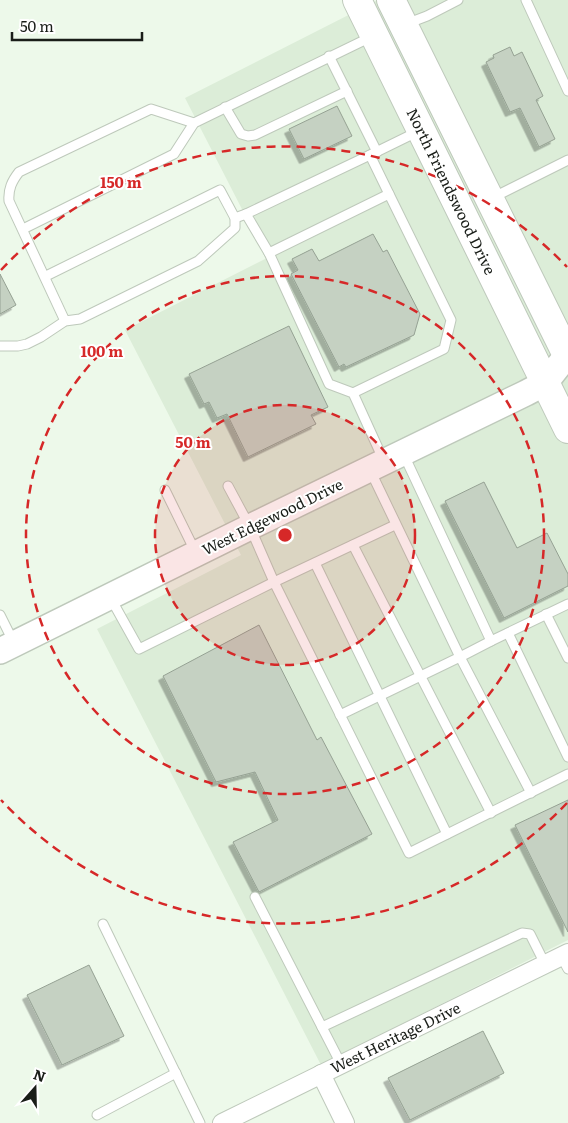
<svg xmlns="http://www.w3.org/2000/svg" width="568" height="1123" font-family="Literata,serif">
  <defs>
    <filter id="shadow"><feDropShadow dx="-4.5" dy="4.5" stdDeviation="0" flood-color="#0004"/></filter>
  </defs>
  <rect width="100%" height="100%" fill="#edf9ea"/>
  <path fill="#dcedd8" d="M 378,0 L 568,0 L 568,940 L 321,1065 L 97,629 L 241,555 L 125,330 L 267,258 L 185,98 Z"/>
  <g fill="#c5d1c2" stroke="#95a193" filter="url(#shadow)">
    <path d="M 510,47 L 514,56 L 522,52 L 543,96 L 536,100 L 555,139 L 539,147 L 520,108 L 510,112 L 486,62 L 494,58 L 493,55 Z"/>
    <path d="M 337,106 L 352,136 L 304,159 L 289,129 Z"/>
    <path d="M 373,234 L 383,252 L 387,250 L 420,314 L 414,335 L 346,367 L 344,364 L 339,367 L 291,274 L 298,270 L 292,259 L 312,249 L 319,261 Z"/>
    <path d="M 0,274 L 16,305 L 0,314 Z"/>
    <path d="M 289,326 L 328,407 L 311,415 L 316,424 L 248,457 L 227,414 L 217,418 L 209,402 L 204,404 L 189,374 Z"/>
    <path d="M 484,482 L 517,548 L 547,533 L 568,574 L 568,586 L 504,618 L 445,501 Z"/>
    <path d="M 259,625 L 317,740 L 321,737 L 372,834 L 259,892 L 233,842 L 278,820 L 255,772 L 216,782 L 163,676 Z"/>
    <path d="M 568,800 L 568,932 L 515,825 Z"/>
    <path d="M 89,965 L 124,1036 L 62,1065 L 27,995 Z"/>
    <path d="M 483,1031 L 504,1073 L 410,1120 L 388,1078 Z"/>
  </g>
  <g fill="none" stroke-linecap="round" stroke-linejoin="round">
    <defs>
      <g id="service">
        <path d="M 526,0 L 568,91"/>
        <path d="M 406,24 L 427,16 L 458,0"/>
        <path d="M 329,56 L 377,152"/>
        <path d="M 225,107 L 241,134 L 248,136 L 255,135 L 347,91"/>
        <path d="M 389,194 L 370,155 L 419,131"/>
        <path d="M 492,198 L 568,160"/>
        <path d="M 246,214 L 269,253"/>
        <path d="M 235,218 L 246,214 L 370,155"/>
        <path d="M 23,229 L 174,154 L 194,123 L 373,36"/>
        <path d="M 65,321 L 9,201 C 8,189 12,181 19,172 L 151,109 L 194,123"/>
        <path d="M 0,346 L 18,346 L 27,344 L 41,337 L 65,321 L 80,319 L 198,261 L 235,228 L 235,218 L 220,190 L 46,276"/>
        <path d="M 353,393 L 329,384 L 269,253 L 389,194 L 451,320 L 444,349 L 353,393 L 383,459"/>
        <path d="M 403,453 L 491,641 L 568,604"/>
        <path d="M 228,486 L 250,527 L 274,582 L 409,853 L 568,774"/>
        <path d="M 165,490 L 196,553"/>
        <path d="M 353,545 L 491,813"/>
        <path d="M 315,563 L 447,834"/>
        <path d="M 110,597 L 139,649 L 274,582 L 395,525"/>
        <path d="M 546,614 L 568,658"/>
        <path d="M 0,615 L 14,643"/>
        <path d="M 508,633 L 568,757"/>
        <path d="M 491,641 L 460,657 L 531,793"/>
        <path d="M 340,715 L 460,657 L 370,470"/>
        <path d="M 255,897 L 341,1064"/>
        <path d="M 103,924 L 200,1123"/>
        <path d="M 561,956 L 568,969"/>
        <path d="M 322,1027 L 522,933 L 530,934 L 545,964"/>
        <path d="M 97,1115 L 176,1073"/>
      </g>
      <g id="minor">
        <path d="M 321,1074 L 345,1123"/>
        <path d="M 222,1123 L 568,953"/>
      </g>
      <path id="secondary" d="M 0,651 L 250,527 L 526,393 L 545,383 L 568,354"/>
      <g id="primary">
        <path d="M 357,0 L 568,429"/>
        <path d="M 391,0 L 568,357"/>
      </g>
    </defs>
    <use href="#service" stroke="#bec9bb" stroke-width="11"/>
    <use href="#minor" stroke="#bec9bb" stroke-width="20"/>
    <use href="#secondary" stroke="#bec9bb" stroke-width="28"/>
    <use href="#primary" stroke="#bec9bb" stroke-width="30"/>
    <use href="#service" stroke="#fff" stroke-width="9"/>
    <use href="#minor" stroke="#fff" stroke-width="18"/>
    <use href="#secondary" stroke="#fff" stroke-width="25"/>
    <use href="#primary" stroke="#fff" stroke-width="28"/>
  </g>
  <circle cx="285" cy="535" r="130" fill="#d62828" fill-opacity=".12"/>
  <g fill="none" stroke="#d62828" stroke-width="2.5" stroke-dasharray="9 6">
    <circle cx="285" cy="535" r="130"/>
    <circle cx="285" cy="535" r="259"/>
    <path d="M567 803A389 389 0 0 1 1 800M1 270A389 389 0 0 1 567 267"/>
  </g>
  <g text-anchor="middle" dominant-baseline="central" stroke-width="4" stroke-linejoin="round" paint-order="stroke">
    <g font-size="15" fill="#191d18" stroke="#fff">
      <text transform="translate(452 191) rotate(64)">North Friendswood Drive</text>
      <text transform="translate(272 516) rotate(-26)">West Edgewood Drive</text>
      <text transform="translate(395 1037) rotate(-26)">West Heritage Drive</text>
    </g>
  </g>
  <circle cx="285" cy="535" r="8" fill="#d62828" stroke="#fff" stroke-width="2.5"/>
  <g font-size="15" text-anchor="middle" font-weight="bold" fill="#d62828" stroke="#fff" stroke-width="4" stroke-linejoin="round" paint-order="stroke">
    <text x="121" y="188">150 m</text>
    <text x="102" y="357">100 m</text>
    <text x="193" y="448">50 m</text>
  </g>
  <g transform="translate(35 1088) rotate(20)" stroke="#ffffff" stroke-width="4" paint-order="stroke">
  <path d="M0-4L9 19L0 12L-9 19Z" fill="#191d18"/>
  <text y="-8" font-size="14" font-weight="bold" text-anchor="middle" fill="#191d18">N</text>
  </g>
  <path d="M12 32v8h130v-8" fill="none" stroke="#191d18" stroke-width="2.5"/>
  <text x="20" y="32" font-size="15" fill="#191d18" stroke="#ffffff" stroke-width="4" paint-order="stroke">50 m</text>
</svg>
